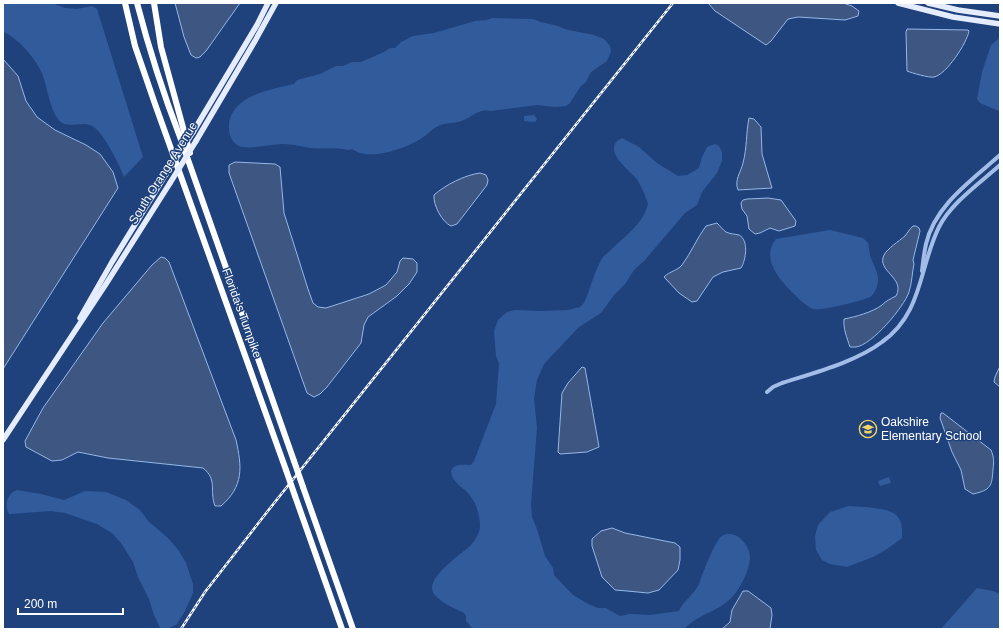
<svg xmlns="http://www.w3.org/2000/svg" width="1003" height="632" font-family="Helvetica,sans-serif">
  <rect width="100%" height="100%" fill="#1f427d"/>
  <g fill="#325b9b">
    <path d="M 3,3 L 52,3 L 65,8 L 77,9 L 92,6 L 97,9 L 143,157 L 124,177 C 120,166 103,131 92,126 C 81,120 67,131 58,119 C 50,108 48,92 44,79 C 40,63 19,38 3,32 Z"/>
    <path d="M 493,18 L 533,19 L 541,22 L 558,26 L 568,30 L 594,35 L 604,39 L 610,46 L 611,51 L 607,61 L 591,72 L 586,82 L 580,87 L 570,103 L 566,106 L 555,107 L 537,105 L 491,111 C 481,108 474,115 466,119 C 457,124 445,122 436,127 C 431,130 427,135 422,138 C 407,148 377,158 360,153 C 357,152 354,150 352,149 L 348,150 C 336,147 324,149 311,148 C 302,147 294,144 284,144 C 272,144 249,150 239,146 C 228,141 227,125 231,116 C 240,94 273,89 294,84 L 297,80 L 320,74 L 336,66 L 343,66 L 352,62 L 361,62 L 384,52 L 390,48 L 395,48 L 401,42 L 413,36 L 434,33 L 475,21 L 486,20 Z"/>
    <path d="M 998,39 L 1000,39 L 1000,111 L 999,111 L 980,103 L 977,99 L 982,72 L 991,45 Z"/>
    <path d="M 534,115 L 537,119 L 535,122 L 524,121 L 524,116 Z"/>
    <path d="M 622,138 L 639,147 L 657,163 L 678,176 L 687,175 L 699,168 L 702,157 L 707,147 L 715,144 L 719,146 L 722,152 L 722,161 L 717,173 L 702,192 L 697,205 L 685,213 L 644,261 L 634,270 L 625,284 L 614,295 L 601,313 L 579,327 L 544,364 L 537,380 L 534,398 L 537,428 L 531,504 L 532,517 L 537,529 L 545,556 L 553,568 L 554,575 L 573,595 L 590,605 L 598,608 L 606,608 L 620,616 L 630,614 L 650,615 L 679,611 C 683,601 694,595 699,584 C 702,575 715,540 722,536 C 736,528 751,546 750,559 C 749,571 741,586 734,595 C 721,611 698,614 684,629 L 473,629 L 466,621 L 466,616 L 464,613 C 454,608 443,604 435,595 C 421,580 462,554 471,545 C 475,540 480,533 480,526 C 480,517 477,505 471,497 C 465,487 452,484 451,471 C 455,463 463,465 471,465 L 474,461 L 496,404 L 499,363 L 496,356 L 494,331 L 498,320 L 507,312 L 515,310 L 540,311 L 568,310 L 580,307 L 584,303 C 591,288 594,271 603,257 C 606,254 609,252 612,249 C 626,235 643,224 648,204 C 645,195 641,185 636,178 C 629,170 600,149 622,138 Z"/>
    <path d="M 830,230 L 863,238 L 868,243 C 869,247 869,251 870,255 C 872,263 879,273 878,281 C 877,287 875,294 870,297 C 862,301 821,311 813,309 C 806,306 799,299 794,294 C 780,280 760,258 776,239 Z"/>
    <path d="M 889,477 L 891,483 L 880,486 L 878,481 Z"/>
    <path d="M 17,490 L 41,494 L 64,500 L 85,491 L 106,492 L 126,500 L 140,510 L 148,521 L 168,538 L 179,551 L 186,563 L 193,584 L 193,593 L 185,611 L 177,624 L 167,629 L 160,628 L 154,615 L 149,599 L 138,577 L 133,562 L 121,543 L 112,533 L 97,524 L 65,513 L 51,511 L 9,514 C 4,506 7,493 17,490 Z"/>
    <path d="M 849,506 C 861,507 891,507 898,517 C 903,523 902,530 902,538 L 887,549 L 873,557 L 847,567 L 830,564 L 822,560 L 816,550 L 815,536 L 818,525 L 830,512 Z"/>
    <path d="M 977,588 L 993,591 L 1000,594 L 1000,629 L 941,629 Z"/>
  </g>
  <g fill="#3d5782" stroke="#95b7e9">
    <path d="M 175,3 L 240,3 L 206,51 L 200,57 L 196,58 L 191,55 L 184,37 Z"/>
    <path d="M 708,3 L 843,3 L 852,6 L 859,11 L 858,16 L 845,20 L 798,17 L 788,19 L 771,41 L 766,45 L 715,11 Z"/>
    <path d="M 907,29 L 968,30 L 969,31 C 967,43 946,75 934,77 C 929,78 912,73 907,71 L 906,32 Z"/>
    <path d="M 3,59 L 18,76 L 26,101 L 37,117 L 55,130 L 86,145 L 100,154 L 113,172 L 118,188 L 3,369 Z"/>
    <path d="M 749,118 L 754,119 L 761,127 L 762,154 L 772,188 L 738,190 C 734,180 741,172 743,163 C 747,148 746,133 749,118 Z"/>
    <path d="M 235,162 L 275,164 L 280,167 L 284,213 L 308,289 L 313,303 L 318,307 L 326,308 L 369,294 L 386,285 L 397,272 L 400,261 L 403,258 L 413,259 L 417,263 L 417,272 L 409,284 L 397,296 L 368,317 L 364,325 L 361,343 L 327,387 L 320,394 L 314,397 L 307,393 L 229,173 L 229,165 Z"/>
    <path d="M 480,173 L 486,175 L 488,180 L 487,185 L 457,224 L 451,226 C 442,222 433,205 434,195 C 445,185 465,175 480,173 Z"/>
    <path d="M 768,198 L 781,200 L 796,221 L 795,226 L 779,231 L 770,228 L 760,233 L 755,234 L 749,229 L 747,216 L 742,209 L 741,203 L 743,200 L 747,199 Z"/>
    <path d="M 717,223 C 720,226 723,230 726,232 C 730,234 735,234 739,235 C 749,240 746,260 741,268 L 723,272 L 713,277 L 697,301 L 692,302 L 679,293 L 664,277 C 670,271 677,271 682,265 C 691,253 697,238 706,226 Z"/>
    <path d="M 913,226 L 916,226 L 919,228 L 920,231 L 913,260 L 914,264 C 912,273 912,283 909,292 C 904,307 872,345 856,347 C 854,347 852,347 850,347 C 847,338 843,328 844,319 C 855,317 873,312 882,305 C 886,301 890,299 896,296 C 906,278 876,271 884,255 C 887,249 899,241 905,236 C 907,233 910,229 913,226 Z"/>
    <path d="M 161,257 L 165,258 L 169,262 L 236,440 C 242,467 244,486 221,506 L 215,506 C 209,490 218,480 203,468 L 108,458 L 78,452 L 62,460 L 52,461 L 26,447 L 25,441 L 43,408 L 103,323 L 152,265 Z"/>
    <path d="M 1000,366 L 1000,387 L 994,382 L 995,377 Z"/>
    <path d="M 582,367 L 585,368 L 599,447 L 587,452 L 560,454 L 558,452 L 562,393 L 568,383 Z"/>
    <path d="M 941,413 L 943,413 L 991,450 C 994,457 994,462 993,469 C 992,486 991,490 973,494 L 965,489 L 961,470 L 952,452 L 940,418 Z"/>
    <path d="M 612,528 L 625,533 L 675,543 L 680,547 L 680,560 L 678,570 L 659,590 L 648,593 L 627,591 L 615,590 L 602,577 L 592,546 L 592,539 L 601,531 Z"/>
    <path d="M 743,591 L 748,591 L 771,608 L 772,615 L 770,629 L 722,629 L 730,622 L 732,610 Z"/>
  </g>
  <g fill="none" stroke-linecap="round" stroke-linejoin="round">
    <g stroke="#a2bde7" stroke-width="4">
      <path d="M 922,271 C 923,262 924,253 926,244 C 935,205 972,180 1000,155"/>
      <path d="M 767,392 L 773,387 L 782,383 C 813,373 856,362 882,342 C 923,313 919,267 939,227 C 951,203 980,183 1000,165"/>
    </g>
    <g stroke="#e4ecfd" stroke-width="5.5">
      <path d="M 898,3 L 953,17 L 1000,24"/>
      <path d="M 928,3 L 958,10 L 1000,16"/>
      <path d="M 193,132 L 257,25 L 268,3"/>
      <path d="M 196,141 L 255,41 L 276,3"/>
      <path d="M 80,318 L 112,262 L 166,174"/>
      <path d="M 3,440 L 106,284 L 170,183"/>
    </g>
    <g stroke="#fff" stroke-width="6">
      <path d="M 125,3 L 135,46 L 155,104 L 286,470"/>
      <path d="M 137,3 C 149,49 163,93 180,137 L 294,461"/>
      <path d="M 154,3 L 161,47 L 190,153"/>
      <path d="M 303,487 L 353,629"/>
      <path d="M 295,496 L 342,629"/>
    </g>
    <defs>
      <path id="rail" d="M 181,629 L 205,592 L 267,512 L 673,3"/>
    </defs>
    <use href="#rail" stroke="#fff" stroke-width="2.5"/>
    <use href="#rail" stroke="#1f427d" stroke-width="1" stroke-dasharray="3" stroke-linecap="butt"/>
    <g stroke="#e4ecfd" stroke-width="5.5">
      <path d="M 166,174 L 193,132"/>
      <path d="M 170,183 L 196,141"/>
    </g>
    <g stroke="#fff" stroke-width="6">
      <path d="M 294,461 L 303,487"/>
      <path d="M 286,470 L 295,496"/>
    </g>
  </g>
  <defs>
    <symbol id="school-ring" viewBox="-11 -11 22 22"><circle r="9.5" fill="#1f427d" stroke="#f5d362" stroke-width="1.5"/><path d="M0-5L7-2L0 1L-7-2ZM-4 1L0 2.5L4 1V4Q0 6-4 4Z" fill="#f5d362"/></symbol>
  </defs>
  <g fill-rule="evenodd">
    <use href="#school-ring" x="858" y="419" width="20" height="20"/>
  </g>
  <g text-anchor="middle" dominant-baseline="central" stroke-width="3" stroke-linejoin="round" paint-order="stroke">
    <g font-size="12" fill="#fff" stroke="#1f427d">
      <text transform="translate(163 173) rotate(-58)">South Orange Avenue</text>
      <text transform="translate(242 313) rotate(70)">Florida's Turnpike</text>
    </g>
    <g font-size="12" fill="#fff" stroke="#1f427d" text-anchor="start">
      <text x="881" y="422">Oakshire<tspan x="881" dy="14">Elementary School</tspan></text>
    </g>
  </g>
  <rect width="1003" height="632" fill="none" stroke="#ffffff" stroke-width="8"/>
  <path d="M18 608v6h105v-6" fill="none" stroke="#ffffff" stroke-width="2"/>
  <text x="24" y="608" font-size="12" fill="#ffffff" stroke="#1f427d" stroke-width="3" paint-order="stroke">200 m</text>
</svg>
